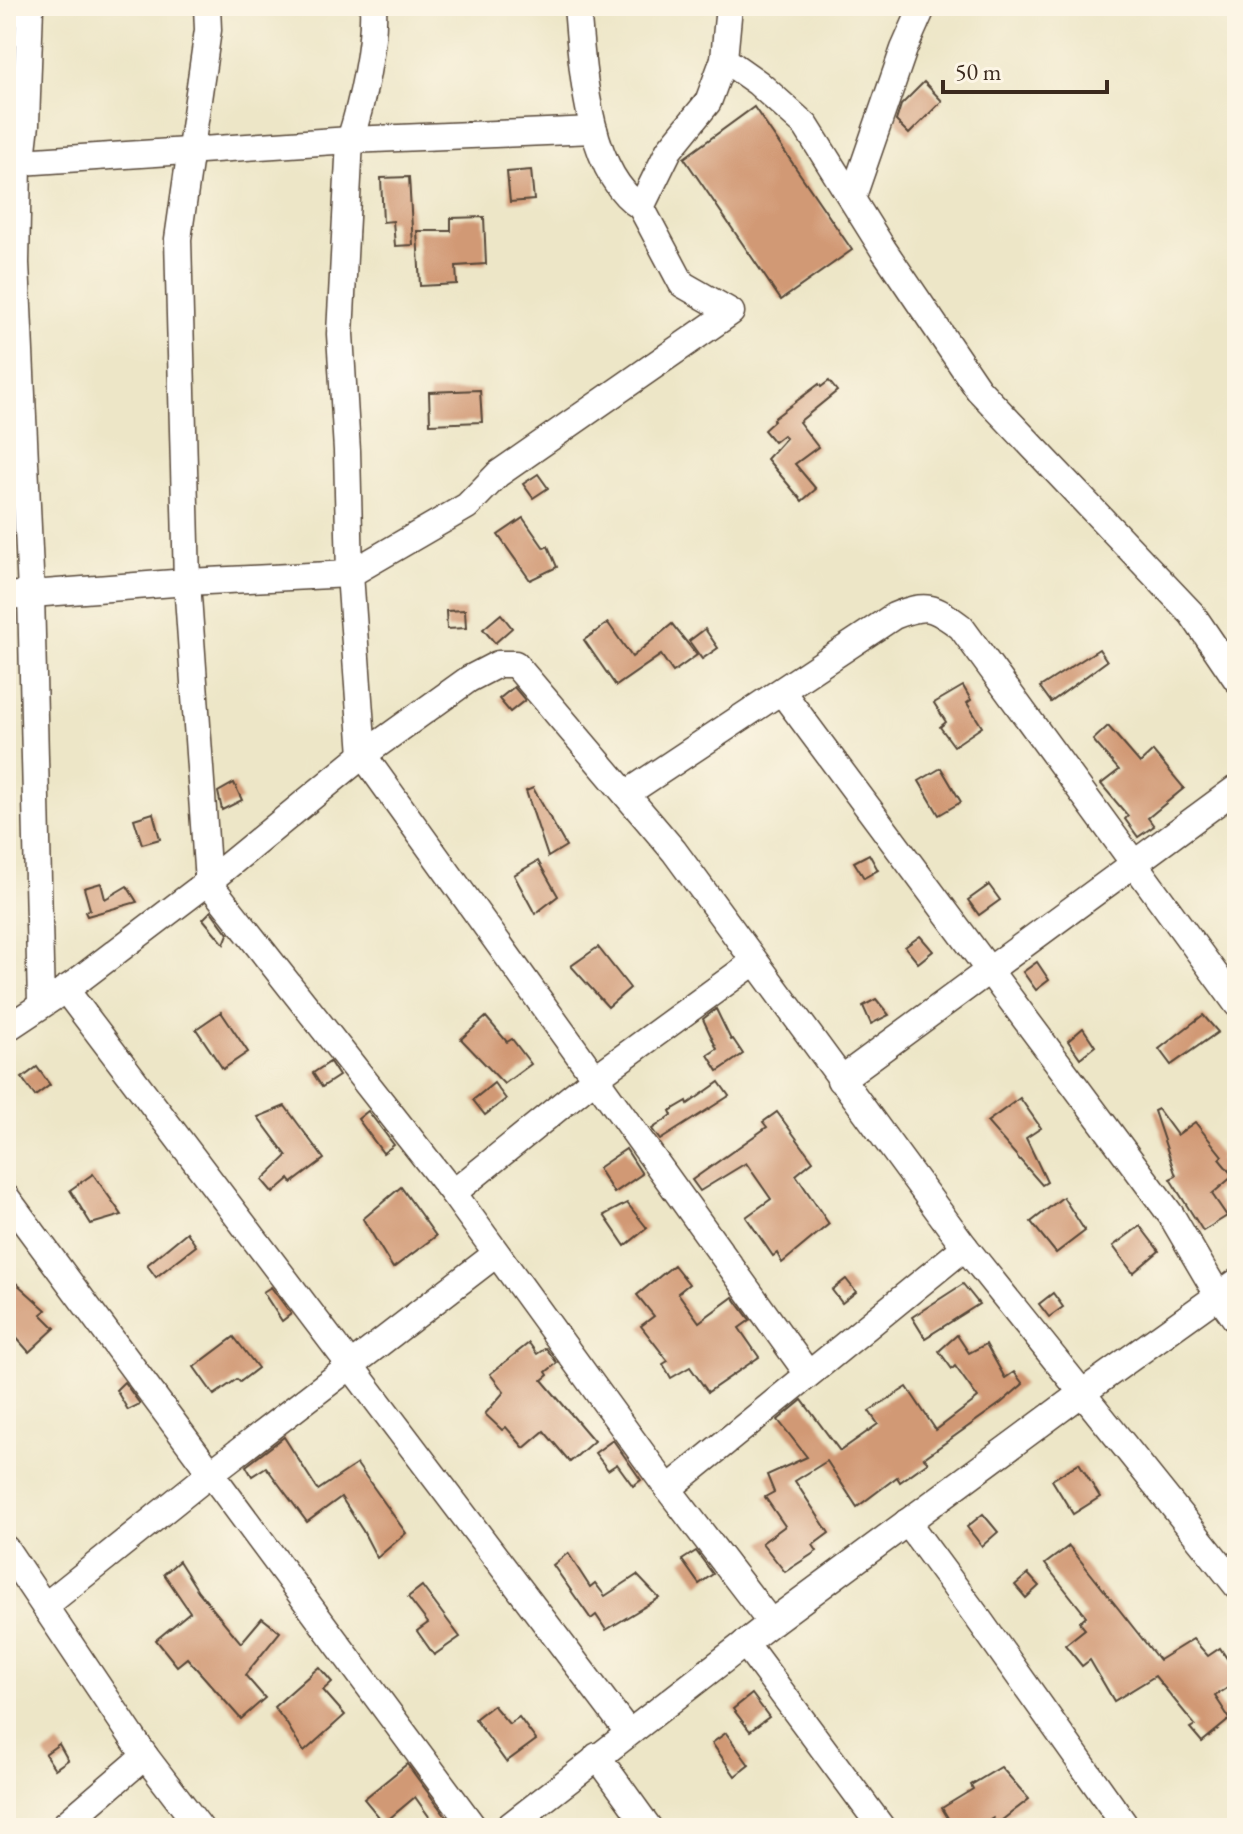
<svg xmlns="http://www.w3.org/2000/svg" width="1243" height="1834" font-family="'EB Garamond',serif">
  <rect width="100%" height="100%" fill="#fcf5e5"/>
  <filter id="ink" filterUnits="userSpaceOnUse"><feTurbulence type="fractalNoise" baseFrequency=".0125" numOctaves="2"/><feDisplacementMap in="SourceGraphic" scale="16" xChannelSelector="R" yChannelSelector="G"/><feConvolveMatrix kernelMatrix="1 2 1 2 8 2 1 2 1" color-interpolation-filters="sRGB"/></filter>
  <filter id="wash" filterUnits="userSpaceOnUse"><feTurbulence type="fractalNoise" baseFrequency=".006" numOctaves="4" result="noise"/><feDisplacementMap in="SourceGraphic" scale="32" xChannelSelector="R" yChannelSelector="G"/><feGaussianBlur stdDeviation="1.8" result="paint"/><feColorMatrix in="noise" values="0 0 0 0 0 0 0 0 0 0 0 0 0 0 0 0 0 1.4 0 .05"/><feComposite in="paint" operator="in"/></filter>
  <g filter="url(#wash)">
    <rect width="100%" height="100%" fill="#ede6c7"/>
    <g id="blocks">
      <g fill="#d19974">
        <path d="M 924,82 L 942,101 L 909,134 L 896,121 L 901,105 Z"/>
        <path d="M 754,107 L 852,250 L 781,300 L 684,158 Z"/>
        <path d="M 531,170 L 534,200 L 510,202 L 507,172 Z"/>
        <path d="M 409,177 L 413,245 L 395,246 L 393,221 L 383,222 L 381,178 Z"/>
        <path d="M 484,217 L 486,264 L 456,266 L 457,284 L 420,286 L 417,231 L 451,231 L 451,218 Z"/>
        <path d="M 829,381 L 837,391 L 799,422 L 818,447 L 795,464 L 816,489 L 802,501 L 767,459 L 786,438 L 783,435 L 774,442 L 764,430 L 774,421 L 773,419 L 819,384 L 821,387 Z"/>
        <path d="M 480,390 L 482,422 L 430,424 L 429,392 Z"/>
        <path d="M 538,474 L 548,488 L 533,498 L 523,484 Z"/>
        <path d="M 523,518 L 544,548 L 548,546 L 557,567 L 530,580 L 498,535 Z"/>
        <path d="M 465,610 L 466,628 L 447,629 L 446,611 Z"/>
        <path d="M 501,614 L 512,628 L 495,643 L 483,629 Z"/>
        <path d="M 608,623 L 632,657 L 672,624 L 697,655 L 673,672 L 661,655 L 616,686 L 584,640 Z"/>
        <path d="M 705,629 L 718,648 L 702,659 L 689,641 Z"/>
        <path d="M 1099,649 L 1107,661 L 1051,702 L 1040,687 Z"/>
        <path d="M 963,686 L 971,700 L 967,703 L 982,727 L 954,746 L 940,727 L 946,722 L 934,703 Z"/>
        <path d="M 514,687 L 525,700 L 510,712 L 499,699 Z"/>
        <path d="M 1108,726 L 1140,763 L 1153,751 L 1184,788 L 1148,818 L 1154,826 L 1138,837 L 1125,819 L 1128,816 L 1101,784 L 1119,770 L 1093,740 Z"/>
        <path d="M 941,768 L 961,802 L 939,815 L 919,781 Z"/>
        <path d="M 234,783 L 242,800 L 222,810 L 218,792 Z"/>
        <path d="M 533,788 L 566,846 L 548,857 L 526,791 Z"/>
        <path d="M 153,813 L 160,839 L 142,844 L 134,819 Z"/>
        <path d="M 869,854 L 878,870 L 864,878 L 854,862 Z"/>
        <path d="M 538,861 L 558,896 L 535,914 L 514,875 Z"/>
        <path d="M 101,883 L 105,899 L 127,886 L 137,902 L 87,916 L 85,912 L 90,909 L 84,888 Z"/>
        <path d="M 989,885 L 1000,900 L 979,915 L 968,900 Z"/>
        <path d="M 211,911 L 228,934 L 224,944 L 203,919 Z"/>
        <path d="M 920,936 L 933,951 L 918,963 L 905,947 Z"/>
        <path d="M 598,947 L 630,988 L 608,1007 L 571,966 Z"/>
        <path d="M 1037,962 L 1049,980 L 1036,990 L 1023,972 Z"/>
        <path d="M 876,999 L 889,1015 L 871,1024 L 863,1006 Z"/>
        <path d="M 716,1009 L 731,1040 L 733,1039 L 743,1054 L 718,1071 L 708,1055 L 717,1049 L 703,1019 Z"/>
        <path d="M 221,1012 L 248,1052 L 223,1069 L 196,1029 Z"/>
        <path d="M 1203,1015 L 1218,1032 L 1171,1065 L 1159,1049 Z"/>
        <path d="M 486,1017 L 507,1042 L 512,1039 L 531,1064 L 504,1084 L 461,1039 Z"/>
        <path d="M 1083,1028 L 1095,1046 L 1080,1058 L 1068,1041 Z"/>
        <path d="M 330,1062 L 339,1076 L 322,1087 L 313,1073 Z"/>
        <path d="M 37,1067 L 50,1085 L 35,1096 L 22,1078 Z"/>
        <path d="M 719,1082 L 729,1096 L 660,1140 L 652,1129 L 672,1115 L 670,1111 L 687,1101 L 688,1104 Z"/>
        <path d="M 494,1083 L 506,1099 L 485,1115 L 473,1100 Z"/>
        <path d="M 1020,1098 L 1041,1128 L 1026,1138 L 1047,1182 L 1042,1185 L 987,1122 Z"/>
        <path d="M 285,1106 L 324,1159 L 292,1183 L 289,1179 L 273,1193 L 262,1180 L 287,1156 L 258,1117 Z"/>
        <path d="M 1158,1109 L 1177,1135 L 1195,1122 L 1222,1156 L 1219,1159 L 1233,1176 L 1212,1194 L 1227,1216 L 1203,1231 L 1170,1179 L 1176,1176 L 1154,1111 Z"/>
        <path d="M 368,1111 L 394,1145 L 383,1153 L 358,1119 Z"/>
        <path d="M 777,1112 L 813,1161 L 796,1175 L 829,1224 L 782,1263 L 777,1253 L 773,1256 L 746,1217 L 771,1199 L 746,1163 L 700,1191 L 692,1180 L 767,1127 L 763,1122 Z"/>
        <path d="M 626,1149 L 642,1174 L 614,1193 L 598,1168 Z"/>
        <path d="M 93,1174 L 122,1215 L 91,1224 L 70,1190 Z"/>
        <path d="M 401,1187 L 436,1236 L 393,1268 L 363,1219 Z"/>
        <path d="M 1063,1197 L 1085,1231 L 1056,1253 L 1031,1222 Z"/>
        <path d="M 627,1203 L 647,1228 L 625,1246 L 604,1215 Z"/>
        <path d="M 1140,1226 L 1159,1251 L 1133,1273 L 1113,1246 Z"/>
        <path d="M 187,1232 L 196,1246 L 156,1277 L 147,1265 Z"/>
        <path d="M 674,1265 L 689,1284 L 678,1293 L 699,1322 L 733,1297 L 750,1320 L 739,1328 L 759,1357 L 708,1392 L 690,1367 L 671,1378 L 663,1364 L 668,1361 L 641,1326 L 654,1316 L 637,1295 Z"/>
        <path d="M 6,1274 L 46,1310 L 41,1314 L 55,1328 L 29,1352 L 6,1326 Z"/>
        <path d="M 846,1279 L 856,1292 L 842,1303 L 832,1290 Z"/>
        <path d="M 963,1284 L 979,1304 L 925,1338 L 912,1317 Z"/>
        <path d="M 271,1287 L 291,1314 L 282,1321 L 263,1292 Z"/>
        <path d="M 1053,1293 L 1063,1307 L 1049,1317 L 1039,1304 Z"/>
        <path d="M 957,1335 L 969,1353 L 986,1344 L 1005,1378 L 1014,1372 L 1023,1384 L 1001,1403 L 924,1458 L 928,1462 L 900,1482 L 897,1477 L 857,1507 L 827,1461 L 795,1481 L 829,1533 L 813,1545 L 817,1551 L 785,1572 L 762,1543 L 785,1526 L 765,1497 L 774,1492 L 767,1475 L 807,1457 L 778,1420 L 802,1400 L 840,1451 L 878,1424 L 869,1411 L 907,1387 L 936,1430 L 978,1398 L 955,1366 L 952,1369 L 939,1351 Z"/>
        <path d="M 234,1337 L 258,1368 L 240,1382 L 237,1379 L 214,1395 L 194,1367 Z"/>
        <path d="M 529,1343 L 537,1354 L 546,1348 L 557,1363 L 546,1372 L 548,1375 L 542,1380 L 594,1441 L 570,1462 L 544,1431 L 524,1448 L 506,1427 L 502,1430 L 485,1414 L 504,1392 L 490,1374 Z"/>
        <path d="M 124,1382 L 140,1404 L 128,1410 L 116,1390 Z"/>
        <path d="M 284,1437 L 318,1490 L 357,1464 L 406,1533 L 377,1558 L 363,1531 L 341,1497 L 307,1522 L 266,1467 L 252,1476 L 246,1466 Z"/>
        <path d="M 613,1440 L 641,1480 L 633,1486 L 617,1464 L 608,1470 L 595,1453 Z"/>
        <path d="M 1079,1463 L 1100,1497 L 1073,1514 L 1052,1480 Z"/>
        <path d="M 983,1514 L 998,1532 L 982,1546 L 967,1527 Z"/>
        <path d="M 1069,1546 L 1159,1660 L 1193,1639 L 1208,1656 L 1220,1648 L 1237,1674 L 1237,1682 L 1215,1696 L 1230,1719 L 1202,1742 L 1190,1728 L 1195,1725 L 1155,1676 L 1114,1701 L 1090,1660 L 1082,1666 L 1065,1645 L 1085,1629 L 1079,1622 L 1086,1616 L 1045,1564 Z"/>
        <path d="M 696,1551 L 713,1574 L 699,1584 L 682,1560 Z"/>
        <path d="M 568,1553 L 590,1587 L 595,1583 L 605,1596 L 637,1575 L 659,1598 L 606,1630 L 596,1615 L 591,1619 L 553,1565 Z"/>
        <path d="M 179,1561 L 198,1591 L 241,1643 L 262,1618 L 280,1632 L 245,1675 L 265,1698 L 241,1719 L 187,1658 L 177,1666 L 156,1640 L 190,1612 L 164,1574 Z"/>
        <path d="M 1028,1574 L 1039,1586 L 1026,1598 L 1015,1585 Z"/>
        <path d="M 422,1586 L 460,1637 L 434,1655 L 417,1631 L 428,1623 L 408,1597 Z"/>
        <path d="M 319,1667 L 332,1682 L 323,1690 L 345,1715 L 304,1752 L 287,1724 L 274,1707 Z"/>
        <path d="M 752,1694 L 769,1717 L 750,1731 L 733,1709 Z"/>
        <path d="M 493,1705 L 509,1724 L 519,1717 L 536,1740 L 506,1762 L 475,1719 Z"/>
        <path d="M 726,1733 L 749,1765 L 735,1776 L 712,1743 Z"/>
        <path d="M 59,1744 L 68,1760 L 55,1769 L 45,1754 Z"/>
        <path d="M 407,1764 L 446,1817 L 435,1825 L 415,1797 L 384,1823 L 364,1799 Z"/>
        <path d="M 1001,1767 L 1029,1799 L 997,1824 L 993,1818 L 977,1828 L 954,1828 L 942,1808 L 973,1789 L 971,1785 Z"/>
      </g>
    </g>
  </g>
  <g filter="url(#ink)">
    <use href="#blocks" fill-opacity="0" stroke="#564637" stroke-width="2"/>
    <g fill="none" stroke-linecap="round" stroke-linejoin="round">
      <defs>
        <g id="minor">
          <path d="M 30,6 L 26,124 L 23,150 L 18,164 L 16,263 L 31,594 L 41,1004"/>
          <path d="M 207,6 L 208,30 L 178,239 L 187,582 L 208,882 L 453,1193 L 668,1489 L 771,1623"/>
          <path d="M 373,6 C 375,45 362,103 350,140 L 340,334 L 347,451 L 350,574 L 363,755 L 808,1374"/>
          <path d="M 577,6 C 582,64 587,174 641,207"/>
          <path d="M 724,59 L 758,83 L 806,126 L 883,249 L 978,389 L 1192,614 L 1237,680"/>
          <path d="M 6,163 L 350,140 L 594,130"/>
          <path d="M 852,199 L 904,49 L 923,6"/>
          <path d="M 6,596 L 187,582 L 350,574 L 467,506 L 498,474 L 731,312 L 682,284 L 641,207 L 669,150 L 708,102 L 724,59 L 729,6"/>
          <path d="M 782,692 L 1171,1215 L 1218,1295 L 1237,1321"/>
          <path d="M 626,794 L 894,616 C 927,603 933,606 961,627 L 1237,1004"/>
          <path d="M 65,989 L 628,1732"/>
          <path d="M 6,1029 L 75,983 L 208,882 L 363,755 L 469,679 L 498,664 L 515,664 L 674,851 L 965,1247 L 1237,1586"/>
          <path d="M 840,1080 L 1237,788"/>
          <path d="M 453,1193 L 595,1078 L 754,962"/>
          <path d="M 6,1197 L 474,1828"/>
          <path d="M 668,1489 L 965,1247"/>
          <path d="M 907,1522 L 975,1614 L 1127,1828"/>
          <path d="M 6,1549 L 145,1756 L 200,1828"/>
          <path d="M 45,1606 L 211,1473 L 496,1254"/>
          <path d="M 745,1643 L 882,1828"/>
          <path d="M 597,1756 L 649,1828"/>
          <path d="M 61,1828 L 145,1756"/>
          <path d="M 507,1828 L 771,1623 L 1082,1393 L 1237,1282"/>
        </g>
      </defs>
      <use href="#minor" stroke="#564637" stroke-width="29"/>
      <use href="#minor" stroke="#fff" stroke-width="26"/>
    </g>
  </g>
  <rect width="1243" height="1834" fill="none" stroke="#fcf5e5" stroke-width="32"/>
  <path d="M943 80v12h164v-12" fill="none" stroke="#3b2a1e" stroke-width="4"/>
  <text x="955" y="80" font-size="24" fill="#3b2a1e" stroke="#fcf5e5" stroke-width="6" paint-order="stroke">50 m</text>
</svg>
